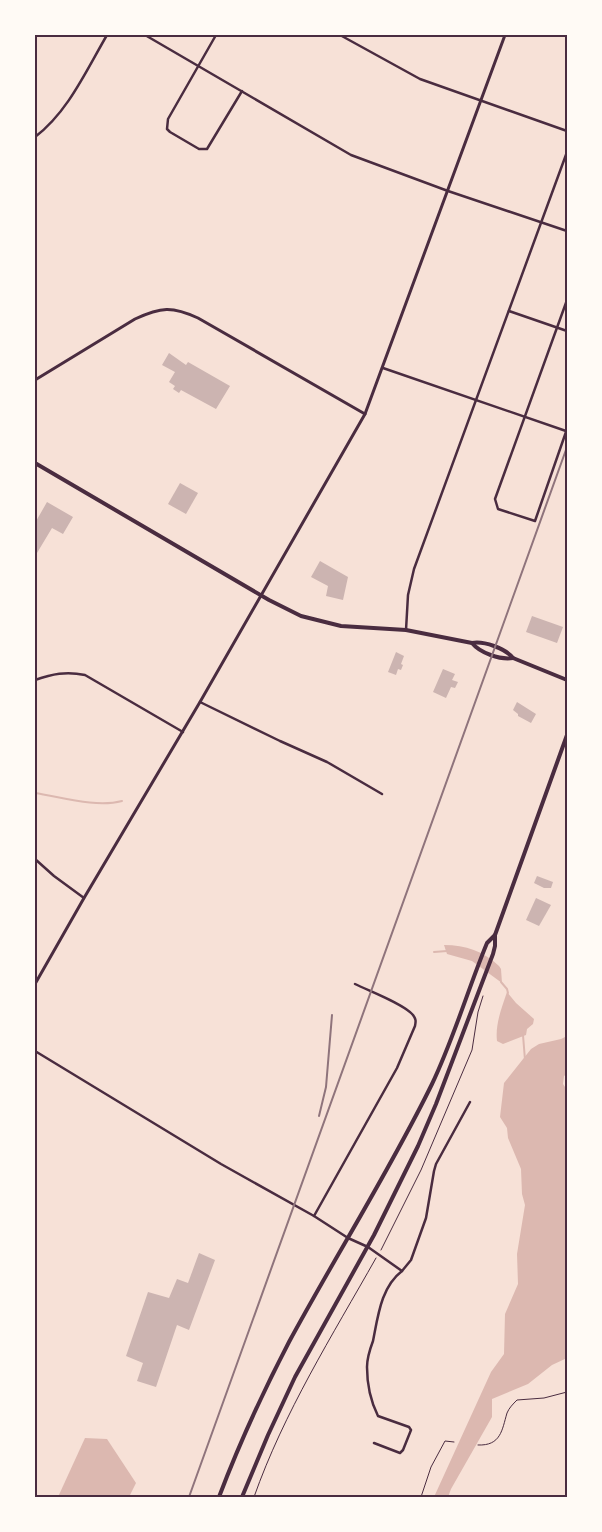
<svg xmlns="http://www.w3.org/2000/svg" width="602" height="1532" font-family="Barlow,sans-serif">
  <rect width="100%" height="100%" fill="#f7e1d7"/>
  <g fill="#dcb8b0">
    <path d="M 444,945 C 466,945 483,951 499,966 L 501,969 L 502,983 L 472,961 L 447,954 Z"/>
    <path d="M 507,992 L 516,1003 L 534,1019 L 533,1024 L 527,1029 L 526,1035 L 503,1044 L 497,1041 C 495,1024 502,1007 507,992 Z"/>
    <path d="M 567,1036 L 567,1074 L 564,1076 L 563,1084 L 567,1090 L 567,1358 L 552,1365 L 528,1384 L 492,1399 L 492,1417 L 451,1489 L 448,1497 L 434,1497 L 491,1372 L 504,1354 L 505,1314 L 518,1284 L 517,1254 L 525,1205 L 522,1194 L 521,1169 L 508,1138 L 507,1128 L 500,1117 L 504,1083 L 531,1049 L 539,1044 L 561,1039 Z"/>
    <path d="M 85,1438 L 107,1439 L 136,1483 L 129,1497 L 58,1497 Z"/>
  </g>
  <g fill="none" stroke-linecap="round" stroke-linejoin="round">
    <g stroke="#dcb8b0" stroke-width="2">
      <path d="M 35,793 C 61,797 96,808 122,801"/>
      <path d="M 434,952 L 447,951"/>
      <path d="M 501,982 L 507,989 L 508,993"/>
      <path d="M 523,1035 L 525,1060"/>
    </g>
  </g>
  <g fill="#ccb4b1">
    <path d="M 169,353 L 186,365 L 188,362 L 230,386 L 216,409 L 181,390 L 179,393 L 173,389 L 175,386 L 169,382 L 175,372 L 162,365 Z"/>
    <path d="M 180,483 L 198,493 L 186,514 L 168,504 Z"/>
    <path d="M 47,502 L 73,517 L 63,534 L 52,528 L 37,553 L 35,552 L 35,523 Z"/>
    <path d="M 320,561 L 348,577 L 343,600 L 326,596 L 328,586 L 311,577 Z"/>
    <path d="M 532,616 L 563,627 L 557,643 L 526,632 Z"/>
    <path d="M 396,652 L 404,656 L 401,664 L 403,665 L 401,670 L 398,669 L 396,675 L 388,672 Z"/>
    <path d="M 443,669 L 455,674 L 452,680 L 458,682 L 455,688 L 451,687 L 446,698 L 433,692 Z"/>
    <path d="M 517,702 L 536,714 L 531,723 L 518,716 L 518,714 L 513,710 Z"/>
    <path d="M 537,876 L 553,882 L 551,888 L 544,888 L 534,883 Z"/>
    <path d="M 536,898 L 551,905 L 539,926 L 526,920 Z"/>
    <path d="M 199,1253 L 215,1260 L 189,1330 L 177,1325 L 156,1387 L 137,1381 L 143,1363 L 126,1356 L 148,1292 L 169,1298 L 177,1279 L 188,1283 Z"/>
  </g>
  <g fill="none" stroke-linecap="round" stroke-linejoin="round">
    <g stroke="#4a2c40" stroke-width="1">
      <path d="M 381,1250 L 421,1170 L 472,1050 L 478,1012 L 483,996"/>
      <path d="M 478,1445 C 501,1446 502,1430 507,1413 C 509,1408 513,1404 517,1400 L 544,1398 L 567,1392"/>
      <path d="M 254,1497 C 284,1412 332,1336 376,1258"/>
      <path d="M 421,1497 L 431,1467 L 445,1441 L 454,1442"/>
    </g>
    <g stroke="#4a2c40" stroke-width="2.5">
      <path d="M 145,35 L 351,155 L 448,191 L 567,231"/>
      <path d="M 216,35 L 168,119 L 167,129 L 170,132 L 199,149 L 207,149 L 242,91"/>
      <path d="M 340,35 L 420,79 L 567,131"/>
      <path d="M 35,137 C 68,112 86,71 107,35"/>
      <path d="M 567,300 L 495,499 L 498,509 L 535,521 L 567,429"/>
      <path d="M 509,311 L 567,331"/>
      <path d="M 383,368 L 566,431"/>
      <path d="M 406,630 L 408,595 L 414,569 L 567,152"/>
      <path d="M 35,680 C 52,674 66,671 85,675 L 183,732"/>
      <path d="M 200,702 L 280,741 L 327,762 L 382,794"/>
      <path d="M 35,859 L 54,876 L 84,898"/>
      <path d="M 35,1051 L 221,1164 L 314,1216 L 348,1238 L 368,1247 L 402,1271 L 411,1260 L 426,1218 L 434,1171 L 436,1164 L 470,1102"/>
      <path d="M 314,1216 L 397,1068 L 415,1026 C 416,1021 416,1019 413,1015 C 404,1004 369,991 355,984"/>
      <path d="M 374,1443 L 400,1453 L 403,1450 L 411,1430 L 409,1427 L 378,1416 C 371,1402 367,1383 367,1367 C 367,1358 370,1349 373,1341 C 378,1316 381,1287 402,1271"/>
    </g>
    <g stroke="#4a2c40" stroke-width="3">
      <path d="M 35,380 L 135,319 C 161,307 172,306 198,318 L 365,414"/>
      <path d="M 35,984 L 84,898 L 200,702 L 365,414 L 505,35"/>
    </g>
    <g stroke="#4a2c40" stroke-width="4">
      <path d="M 35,463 L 269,600 L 301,616 L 341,626 L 406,630 L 472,643 C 484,641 505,648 513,658 L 567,680"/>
      <path d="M 472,643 C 480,653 500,660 513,658"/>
    </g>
    <g stroke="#4a2c40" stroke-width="4">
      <path d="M 219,1497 C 239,1444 263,1392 289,1342 C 336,1255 389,1172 432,1084 C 454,1038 468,989 487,943 L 495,935"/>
      <path d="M 242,1497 L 268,1435 L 295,1377 L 374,1235 L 418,1146 L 436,1104 L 493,954 L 495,946 L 495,935 L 567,735"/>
    </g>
    <g stroke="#8f747c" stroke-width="2">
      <path d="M 319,1116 L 326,1087 L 332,1015"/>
      <path d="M 189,1497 L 567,447"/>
    </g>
  </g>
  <rect width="602" height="1532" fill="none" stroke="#fffaf5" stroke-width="72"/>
  <rect x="36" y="36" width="530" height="1460" fill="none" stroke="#4a2c40" stroke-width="2"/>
</svg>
